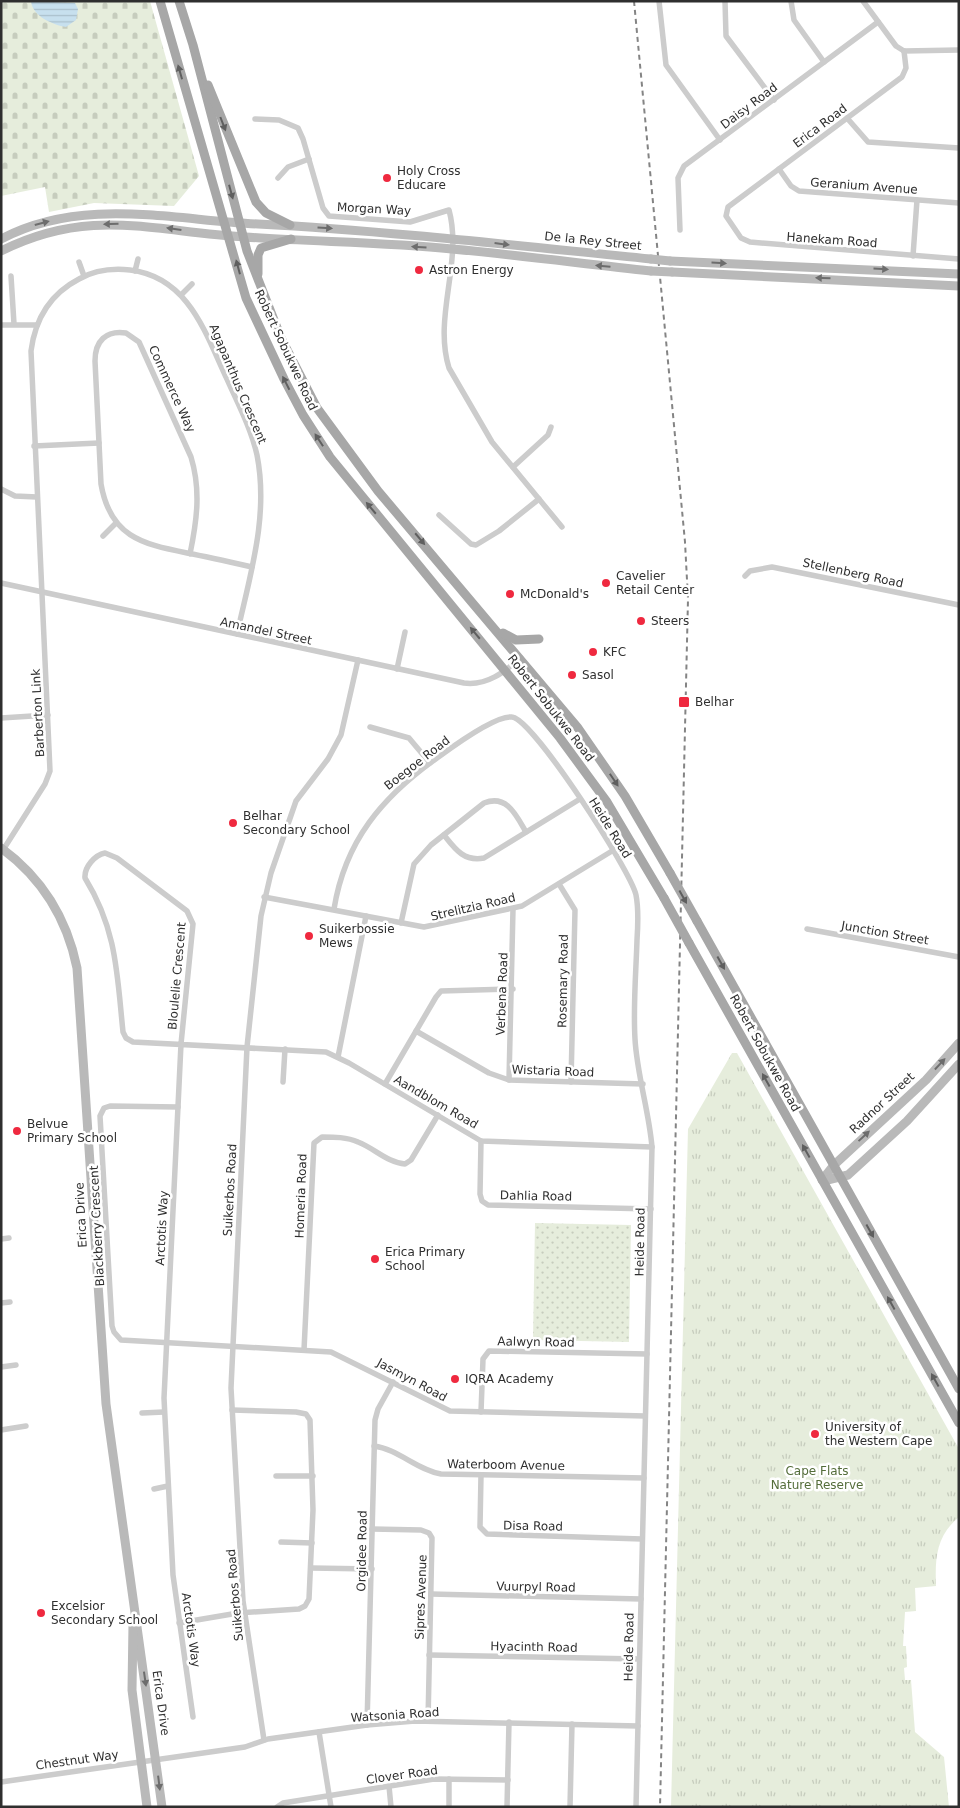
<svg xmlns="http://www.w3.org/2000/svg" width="960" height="1808" font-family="'DejaVu Sans',sans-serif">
  <defs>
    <pattern id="grass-dots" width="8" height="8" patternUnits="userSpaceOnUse" patternTransform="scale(1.25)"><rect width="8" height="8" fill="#e6eddc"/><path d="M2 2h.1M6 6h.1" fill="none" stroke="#c6ccbd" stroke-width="1.8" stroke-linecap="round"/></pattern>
    <pattern id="cemetery-stones" width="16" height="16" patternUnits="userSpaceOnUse" patternTransform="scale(1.25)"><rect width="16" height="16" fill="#e6eddc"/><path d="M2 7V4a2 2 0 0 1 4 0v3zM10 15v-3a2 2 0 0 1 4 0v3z" fill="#c6ccbd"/></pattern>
    <pattern id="park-tufts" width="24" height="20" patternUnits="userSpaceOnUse" patternTransform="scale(1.25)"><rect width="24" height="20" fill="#e6eddc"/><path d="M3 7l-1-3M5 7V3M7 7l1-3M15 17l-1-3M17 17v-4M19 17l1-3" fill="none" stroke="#c6ccbd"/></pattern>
    <pattern id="water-rules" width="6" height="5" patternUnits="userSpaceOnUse" patternTransform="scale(1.25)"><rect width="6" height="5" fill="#c7e0ee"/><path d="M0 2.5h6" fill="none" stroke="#abc0cc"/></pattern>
  </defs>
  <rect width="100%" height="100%" fill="#fff"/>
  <path fill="url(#grass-dots)" d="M 535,1223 L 631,1225 L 629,1342 L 533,1340 Z"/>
  <path fill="url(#cemetery-stones)" d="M 1,1 L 150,1 L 199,176 L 174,206 L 94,203 L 49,212 L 45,187 L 1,196 Z"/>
  <path fill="url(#park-tufts)" d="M 732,1053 L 737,1053 L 959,1449 L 959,1517 C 936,1536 935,1558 936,1586 L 915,1588 L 916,1611 L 905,1612 L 903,1646 L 906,1646 L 907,1667 L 904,1668 L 905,1680 L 911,1680 L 915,1732 L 944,1757 L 949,1807 L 671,1807 L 688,1129 Z"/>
  <path fill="url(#water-rules)" d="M 31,1 L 75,3 L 78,9 L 76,20 L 66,27 C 53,25 32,16 31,1 Z"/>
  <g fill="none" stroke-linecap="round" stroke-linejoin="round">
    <g stroke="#ccc" stroke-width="5.5">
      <path d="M 659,1 L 666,65 L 720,140"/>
      <path d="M 725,1 L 726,36 L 774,100"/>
      <path d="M 791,1 L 794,20 L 824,62"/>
      <path d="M 863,1 L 896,46 L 904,51"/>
      <path d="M 904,51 L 906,68 L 902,77 L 728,207 L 726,216 L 741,238 L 750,242 L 959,259"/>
      <path d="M 904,51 L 959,50"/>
      <path d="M 847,118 L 868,142 L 959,148"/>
      <path d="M 255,119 L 279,120 L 298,128 L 303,139 L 323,208 L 329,216 L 410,222 L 449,210 C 463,262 433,317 449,368 L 492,442 L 562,527"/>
      <path d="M 779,169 L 791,186 L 799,191 L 959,203"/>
      <path d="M 278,178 L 288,167 L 309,159"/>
      <path d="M 680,230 L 678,178 L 684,166 L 878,22"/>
      <path d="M 913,256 L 917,200"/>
      <path d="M 79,262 L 84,276"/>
      <path d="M 135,271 L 138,259"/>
      <path d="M 11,276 L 14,324"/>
      <path d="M 181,295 L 192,284"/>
      <path d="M 1,325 L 37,325"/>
      <path d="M 34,446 L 99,443"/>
      <path d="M 513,467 L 548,435 L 551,427"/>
      <path d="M 1,489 L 15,496 L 37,497"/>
      <path d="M 439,515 L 471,544 L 476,545 L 499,531 L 539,499"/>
      <path d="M 103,536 L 116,523"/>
      <path d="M 190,554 C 197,520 201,490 191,457 L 139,342 L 126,333 C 106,330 95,341 95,361 L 101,484 C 110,536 141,544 187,553 C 208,557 230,562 252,567"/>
      <path d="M 745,576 L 750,571 L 772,567 L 959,605"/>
      <path d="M 1,583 L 464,683 C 487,686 504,672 521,658"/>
      <path d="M 397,669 L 405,632"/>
      <path d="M 1,718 L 48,715"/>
      <path d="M 370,727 L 409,738 L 430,763"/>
      <path d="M 444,835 C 455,849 464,862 484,858 L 580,799"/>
      <path d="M 3,850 L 45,784 L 50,771 L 31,351 C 35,320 50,294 79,279 C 95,270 112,268 130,270 C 188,277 205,332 226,377 C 237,402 251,428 257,455 C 269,516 250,575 237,634"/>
      <path d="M 559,884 L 575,910 L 571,1082"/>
      <path d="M 264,897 L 424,927 L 522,906 L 612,851"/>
      <path d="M 334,909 C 345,841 382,797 437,758 C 452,747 495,715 512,717 C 533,719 631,871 636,895 C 639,910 638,925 637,940 C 636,973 633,1006 635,1039 C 637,1075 649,1111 652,1147 L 636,1807"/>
      <path d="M 401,923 L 414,864 L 431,845 L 484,803 C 507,794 516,815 526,832"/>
      <path d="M 807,929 L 959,957"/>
      <path d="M 416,1031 L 489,1073 L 509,1080 L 643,1084"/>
      <path d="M 338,1057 L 366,916"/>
      <path d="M 509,1080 L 513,909"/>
      <path d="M 283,1082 L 285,1049"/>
      <path d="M 385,1084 L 436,997 L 441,991 L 513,989"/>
      <path d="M 178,1107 L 110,1106 L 104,1108 L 100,1116 L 112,1326 L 114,1332 L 121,1340 L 331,1352 L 450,1411 L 645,1416"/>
      <path d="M 481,1141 L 480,1194 L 482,1201 L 488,1205 L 651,1209"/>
      <path d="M 1,1239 L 9,1238"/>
      <path d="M 1,1303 L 10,1302"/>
      <path d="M 304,1350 L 314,1143 L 322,1137 C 334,1137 347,1137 358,1142 C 374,1148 388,1163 405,1164 L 411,1160 L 438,1115"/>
      <path d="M 1,1367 L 16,1365"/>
      <path d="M 481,1412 L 483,1359 L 489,1351 L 647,1354"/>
      <path d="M 142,1413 L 164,1412"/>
      <path d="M 1,1430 L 26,1426"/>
      <path d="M 374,1446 C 398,1449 417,1470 441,1474 L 644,1478"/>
      <path d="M 481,1475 L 480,1527 L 487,1534 L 642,1539"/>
      <path d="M 276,1476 L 313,1476"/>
      <path d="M 154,1489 L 168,1486"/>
      <path d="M 372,1529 L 421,1530 L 429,1533 L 432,1538 L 428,1721"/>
      <path d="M 281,1542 L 312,1543"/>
      <path d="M 311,1568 L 372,1569"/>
      <path d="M 431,1594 L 641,1599"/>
      <path d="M 179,1623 L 238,1613 L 299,1609 L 305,1606 L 309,1599 L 313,1510 L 310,1420 L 306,1414 L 296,1412 L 232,1410"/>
      <path d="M 429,1655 L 639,1659"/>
      <path d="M 193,1717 L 173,1575 L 164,1398 L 181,1044 L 193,924 L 187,911 L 117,858 L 105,853 C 95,855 84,867 85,878 C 117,930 117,974 123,1032 L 126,1038 L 133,1042 L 326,1052 L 349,1063 L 481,1141 L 652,1147"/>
      <path d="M 367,1725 L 375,1420 L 378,1409 L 393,1382"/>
      <path d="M 319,1732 L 331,1807"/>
      <path d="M 264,1740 L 243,1601 L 231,1388 L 247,1047 L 261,916 L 271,873 L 296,801 L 328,759 L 341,735 L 358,660"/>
      <path d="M 1,1782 L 245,1747 L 268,1739 L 367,1725 L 415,1721 L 638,1726"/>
      <path d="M 389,1786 L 391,1807"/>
      <path d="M 277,1807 L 283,1803 L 434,1779 L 508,1780"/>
      <path d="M 449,1807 L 449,1779"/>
      <path d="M 507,1807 L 509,1722"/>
      <path d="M 570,1807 L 572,1724"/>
    </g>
    <g stroke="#b9b9b9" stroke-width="9">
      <path d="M 1,239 C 82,196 172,220 258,224 C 390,231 520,246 651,259"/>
      <path d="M 1,251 C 91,206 153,232 245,237 C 314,242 384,242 452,249 C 519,255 585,264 651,271"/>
      <path d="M 670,261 L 959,274"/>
      <path d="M 672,272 L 959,286"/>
      <path d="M 1,848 C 42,878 67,919 77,968 L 106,1404 L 162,1807"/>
      <path d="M 822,1180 L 834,1165 L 926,1080 L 959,1043"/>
      <path d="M 823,1181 L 848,1175 L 907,1121 L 959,1064"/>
      <path d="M 133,1624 L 132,1690 L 147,1807"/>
    </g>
    <g stroke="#a7a7a7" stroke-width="9">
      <path d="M 160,1 L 246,298 L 284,379 L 303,415 L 330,457 L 560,738 L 607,802 L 664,898"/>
      <path d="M 179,1 L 193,45 L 247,251 L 281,338 L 317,408 L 378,491 L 578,728 L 625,796 L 670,873"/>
      <path d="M 208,85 L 256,202 L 266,213 L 290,225"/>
      <path d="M 258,274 L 258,255 L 261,248 L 291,239"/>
      <path d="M 503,633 L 516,640 L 539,639"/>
      <path d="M 697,921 L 959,1389"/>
      <path d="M 689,943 L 959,1423"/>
    </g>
    <path stroke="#848484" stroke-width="2" stroke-dasharray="5 4" stroke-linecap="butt" d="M 634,1 L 685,542 L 688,599 L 660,1807"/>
    <g stroke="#b9b9b9" stroke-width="9">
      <path d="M 651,259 L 670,261"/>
      <path d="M 651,271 L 672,272"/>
    </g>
    <g stroke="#a7a7a7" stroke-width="9">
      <path d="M 670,873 L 697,921"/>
      <path d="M 664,898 L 689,943"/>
    </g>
  </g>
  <defs><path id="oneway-solid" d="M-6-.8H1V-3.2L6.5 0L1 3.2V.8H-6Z" transform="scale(1.25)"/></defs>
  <g fill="#5f5f5f">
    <use href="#oneway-solid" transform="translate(180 72) rotate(-106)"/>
    <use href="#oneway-solid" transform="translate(223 124) rotate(69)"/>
    <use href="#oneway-solid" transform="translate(231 192) rotate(75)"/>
    <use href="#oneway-solid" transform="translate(238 267) rotate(-105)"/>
    <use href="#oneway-solid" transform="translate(286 383) rotate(-117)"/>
    <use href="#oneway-solid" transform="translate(319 440) rotate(-123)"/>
    <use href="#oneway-solid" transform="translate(371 508) rotate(-130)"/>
    <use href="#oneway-solid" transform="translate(420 539) rotate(50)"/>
    <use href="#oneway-solid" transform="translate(475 633) rotate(-130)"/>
    <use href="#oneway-solid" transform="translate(614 780) rotate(56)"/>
    <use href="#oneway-solid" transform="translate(683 897) rotate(61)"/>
    <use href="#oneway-solid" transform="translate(721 963) rotate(61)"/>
    <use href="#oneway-solid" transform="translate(766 1080) rotate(-119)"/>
    <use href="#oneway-solid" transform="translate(806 1151) rotate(-119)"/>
    <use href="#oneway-solid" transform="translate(870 1231) rotate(61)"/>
    <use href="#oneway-solid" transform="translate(891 1303) rotate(-119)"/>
    <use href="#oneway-solid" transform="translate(935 1380) rotate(-119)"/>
  </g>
  <g fill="#6d6d6d">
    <use href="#oneway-solid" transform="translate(42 223) rotate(-15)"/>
    <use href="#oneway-solid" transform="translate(111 224) rotate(179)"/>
    <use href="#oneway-solid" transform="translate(325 228) rotate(4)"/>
    <use href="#oneway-solid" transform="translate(174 229) rotate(-172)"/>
    <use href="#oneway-solid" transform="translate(502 244) rotate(7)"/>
    <use href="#oneway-solid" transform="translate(419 247) rotate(-176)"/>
    <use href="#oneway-solid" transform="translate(719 263) rotate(3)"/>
    <use href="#oneway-solid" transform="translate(603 266) rotate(-175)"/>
    <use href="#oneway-solid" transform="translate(881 269) rotate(3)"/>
    <use href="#oneway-solid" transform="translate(823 278) rotate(-178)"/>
    <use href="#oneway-solid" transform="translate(940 1064) rotate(-47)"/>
    <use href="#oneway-solid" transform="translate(864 1136) rotate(-43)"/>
    <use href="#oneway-solid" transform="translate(145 1679) rotate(82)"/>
    <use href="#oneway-solid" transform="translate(159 1783) rotate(83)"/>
  </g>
  <g fill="#ef293f" stroke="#fff" stroke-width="2">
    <circle cx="387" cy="178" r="5"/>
    <circle cx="419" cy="270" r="5"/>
    <circle cx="606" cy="583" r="5"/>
    <circle cx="510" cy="594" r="5"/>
    <circle cx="641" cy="621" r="5"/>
    <circle cx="593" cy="652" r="5"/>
    <circle cx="572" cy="675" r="5"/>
    <rect x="678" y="696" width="12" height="12" rx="2.5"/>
    <circle cx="233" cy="823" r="5"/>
    <circle cx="309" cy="936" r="5"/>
    <circle cx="17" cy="1131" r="5"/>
    <circle cx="375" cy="1259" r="5"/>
    <circle cx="455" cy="1379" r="5"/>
    <circle cx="815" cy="1434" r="5"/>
    <circle cx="41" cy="1613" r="5"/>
  </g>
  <g text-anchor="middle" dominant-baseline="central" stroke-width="5" stroke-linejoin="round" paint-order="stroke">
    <g font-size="12" fill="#2f2f2f" stroke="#fff">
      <text transform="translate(749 106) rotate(-37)">Daisy Road</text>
      <text transform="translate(820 126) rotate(-37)">Erica Road</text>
      <text transform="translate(864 186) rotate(4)">Geranium Avenue</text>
      <text transform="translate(374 209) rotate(3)">Morgan Way</text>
      <text transform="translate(832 240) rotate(4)">Hanekam Road</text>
      <text transform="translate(593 241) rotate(6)">De la Rey Street</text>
      <text transform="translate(286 350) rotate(65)">Robert Sobukwe Road</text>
      <text transform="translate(238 384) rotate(67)">Agapanthus Crescent</text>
      <text transform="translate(172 389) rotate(65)">Commerce Way</text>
      <text transform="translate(853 573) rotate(12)">Stellenberg Road</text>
      <text transform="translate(266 631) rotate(12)">Amandel Street</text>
      <text transform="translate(551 708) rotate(52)">Robert Sobukwe Road</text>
      <text transform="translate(38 713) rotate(-93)">Barberton Link</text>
      <text transform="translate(417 763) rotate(-38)">Boegoe Road</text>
      <text transform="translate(610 828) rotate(58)">Heide Road</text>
      <text transform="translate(473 907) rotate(-13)">Strelitzia Road</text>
      <text transform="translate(885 933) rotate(10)">Junction Street</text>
      <text transform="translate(177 976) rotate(-85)">Bloulelie Crescent</text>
      <text transform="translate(563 981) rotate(-89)">Rosemary Road</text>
      <text transform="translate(502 994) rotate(-88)">Verbena Road</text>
      <text transform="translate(765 1053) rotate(61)">Robert Sobukwe Road</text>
      <text transform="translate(553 1071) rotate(2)">Wistaria Road</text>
      <text transform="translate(436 1102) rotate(30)">Aandblom Road</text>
      <text transform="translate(882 1103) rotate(-43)">Radnor Street</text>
      <text transform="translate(230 1190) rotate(-87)">Suikerbos Road</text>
      <text transform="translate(301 1196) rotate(-88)">Homeria Road</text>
      <text transform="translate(536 1196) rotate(1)">Dahlia Road</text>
      <text transform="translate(81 1215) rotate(-93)">Erica Drive</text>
      <text transform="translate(97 1226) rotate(-93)">Blackberry Crescent</text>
      <text transform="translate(162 1228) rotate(-87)">Arctotis Way</text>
      <text transform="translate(640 1242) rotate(-89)">Heide Road</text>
      <text transform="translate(536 1342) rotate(1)">Aalwyn Road</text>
      <text transform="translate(412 1380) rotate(28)">Jasmyn Road</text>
      <text transform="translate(506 1465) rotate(1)">Waterboom Avenue</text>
      <text transform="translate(533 1526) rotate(1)">Disa Road</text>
      <text transform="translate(362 1551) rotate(-89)">Orgidee Road</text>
      <text transform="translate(536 1587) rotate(1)">Vuurpyl Road</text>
      <text transform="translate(235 1595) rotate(-95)">Suikerbos Road</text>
      <text transform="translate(421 1597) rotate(-88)">Sipres Avenue</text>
      <text transform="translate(191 1630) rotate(82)">Arctotis Way</text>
      <text transform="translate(534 1647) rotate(1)">Hyacinth Road</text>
      <text transform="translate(629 1647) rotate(-89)">Heide Road</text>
      <text transform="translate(161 1703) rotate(82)">Erica Drive</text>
      <text transform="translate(395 1715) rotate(-4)">Watsonia Road</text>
      <text transform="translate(77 1760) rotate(-8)">Chestnut Way</text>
      <text transform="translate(402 1775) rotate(-8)">Clover Road</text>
    </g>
    <g font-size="12" fill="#2f2f2f" stroke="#fff" text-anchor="start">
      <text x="397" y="171">Holy Cross<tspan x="397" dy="14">Educare</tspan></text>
      <text x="429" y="270">Astron Energy</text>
      <text x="616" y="576">Cavelier<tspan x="616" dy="14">Retail Center</tspan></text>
      <text x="520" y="594">McDonald's</text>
      <text x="651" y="621">Steers</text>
      <text x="603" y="652">KFC</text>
      <text x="582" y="675">Sasol</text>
      <text x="695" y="702">Belhar</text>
      <text x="243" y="816">Belhar<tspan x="243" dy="14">Secondary School</tspan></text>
      <text x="319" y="929">Suikerbossie<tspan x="319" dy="14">Mews</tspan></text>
      <text x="27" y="1124">Belvue<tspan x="27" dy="14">Primary School</tspan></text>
      <text x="385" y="1252">Erica Primary<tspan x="385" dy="14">School</tspan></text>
      <text x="465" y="1379">IQRA Academy</text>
      <text x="825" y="1427">University of<tspan x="825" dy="14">the Western Cape</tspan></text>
      <text x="51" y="1606">Excelsior<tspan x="51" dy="14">Secondary School</tspan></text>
    </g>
    <g font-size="12" fill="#546d3a" stroke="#fff">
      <text x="817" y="1471">Cape Flats<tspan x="817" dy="14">Nature Reserve</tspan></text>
    </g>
  </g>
  <rect width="960" height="1808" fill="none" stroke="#2f2f2f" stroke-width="5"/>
</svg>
